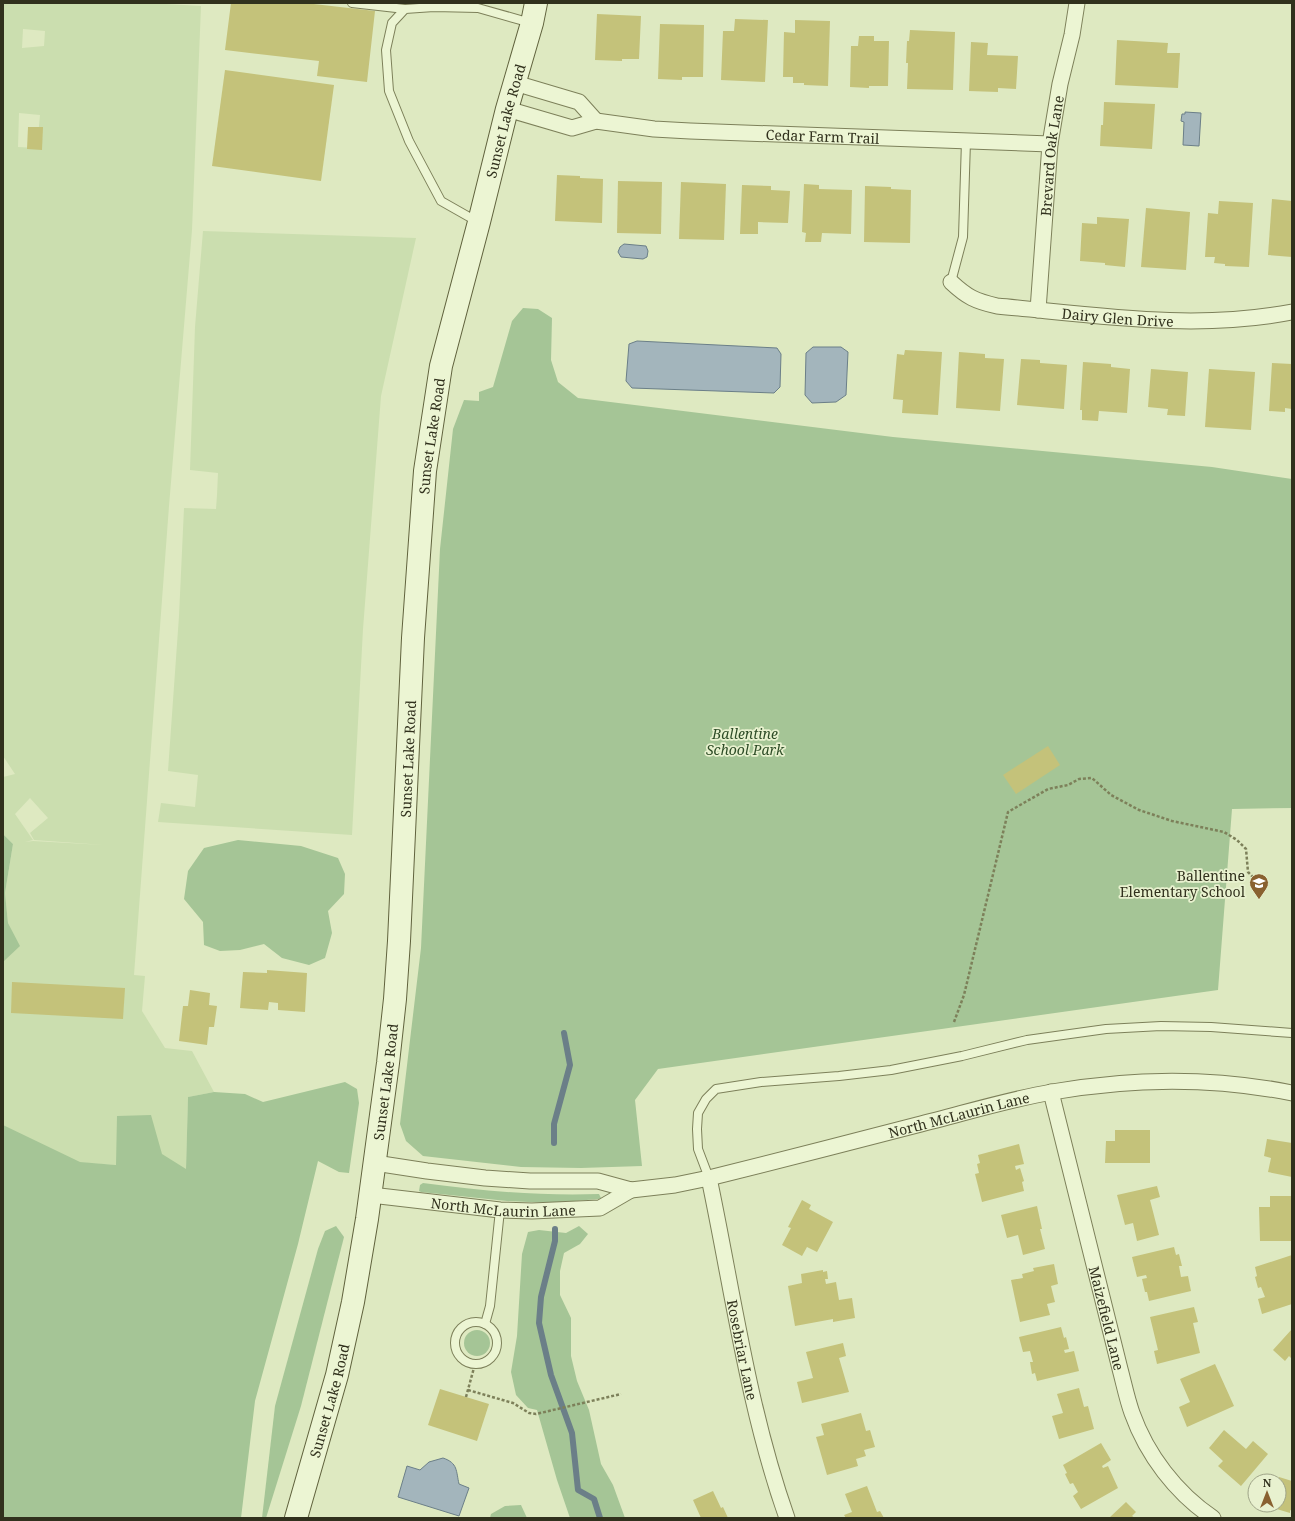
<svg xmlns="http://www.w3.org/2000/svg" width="1295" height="1521" font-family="'Noto Serif',serif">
  <rect width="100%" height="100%" fill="#dee9c1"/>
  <g fill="#cbdeaf" fill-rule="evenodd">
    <path d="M 3,3 L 149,3 L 201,6 L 192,230 L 169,506 L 134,975 L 145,976 L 142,1011 L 165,1048 L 192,1051 L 214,1092 L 188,1097 L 186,1170 L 3,1157 L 3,961 L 19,946 L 8,923 L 5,893 L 13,844 L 3,834 L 3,777 L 15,774 L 3,756 ZM 23,29 L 45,31 L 44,46 L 22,48 ZM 19,113 L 40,115 L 37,148 L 18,147 ZM 30,798 L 48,818 L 30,833 L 34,840 L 104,845 L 33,841 L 25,842 L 33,840 L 15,814 Z"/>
    <path d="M 203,231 L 416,238 L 381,396 L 363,629 L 352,835 L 158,822 L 161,803 L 195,807 L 198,775 L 168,771 L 179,616 L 184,508 L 216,509 L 217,495 L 218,473 L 190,470 L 195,327 Z"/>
  </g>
  <g fill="#a5c596">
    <path d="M 523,308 L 538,309 L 552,318 L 551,360 L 558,382 L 578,398 L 893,437 L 1212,467 L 1292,479 L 1292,808 L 1232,809 L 1218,990 L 658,1069 L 635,1100 L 642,1166 L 581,1168 L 521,1167 L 423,1156 L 406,1141 L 400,1124 L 421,948 L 440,549 L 453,429 L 464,400 L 479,401 L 479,392 L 493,387 L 512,321 Z"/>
    <path d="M 3,834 L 13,844 L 5,893 L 8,923 L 20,946 L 4,961 Z"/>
    <path d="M 238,840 L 301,846 L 338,858 L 345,874 L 344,894 L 328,911 L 332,933 L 325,958 L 309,965 L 282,958 L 264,944 L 240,950 L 220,951 L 204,945 L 203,922 L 184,899 L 188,871 L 204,848 Z"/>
    <path d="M 345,1082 L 357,1089 L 359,1103 L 349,1173 L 339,1172 L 318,1161 L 298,1244 L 255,1401 L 241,1518 L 3,1518 L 3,1125 L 80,1162 L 116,1165 L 117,1116 L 151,1115 L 162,1154 L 186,1169 L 188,1097 L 214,1092 L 245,1094 L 263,1102 Z"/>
    <path d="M 423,1183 C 482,1191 540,1196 599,1194 L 601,1198 L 599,1199 L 549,1203 L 507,1201 L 421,1192 L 419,1191 L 420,1185 Z"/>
    <path d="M 336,1226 L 344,1237 L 301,1406 L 266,1518 L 262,1518 L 275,1406 L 318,1249 L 325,1231 Z"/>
    <path d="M 579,1226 L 588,1234 L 580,1244 L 564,1253 L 560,1271 L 560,1295 L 571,1318 L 571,1356 L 577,1381 L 589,1410 L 601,1464 L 613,1485 L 625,1518 L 570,1518 L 557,1480 L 537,1410 L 528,1408 L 516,1395 L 511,1372 L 517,1336 L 522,1254 L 528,1232 L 539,1230 L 566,1233 Z"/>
    <circle cx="477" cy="1343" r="13"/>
    <path d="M 521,1505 L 527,1518 L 490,1518 L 491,1514 L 505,1506 Z"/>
  </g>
  <g fill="#a3b5bc" stroke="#6b7f88">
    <path d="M 1185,112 L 1201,113 L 1199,146 L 1183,145 L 1184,122 L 1181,121 L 1182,114 L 1185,114 Z"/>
    <path d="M 624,244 L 646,246 L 648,251 L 647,257 L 643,259 L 621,257 L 618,252 L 620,247 Z"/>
    <path d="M 637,341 L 777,348 L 781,354 L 780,387 L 774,393 L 632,388 L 626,381 L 629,344 Z"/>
    <path d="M 813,347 L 841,347 L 848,352 L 846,395 L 836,402 L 812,403 L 805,395 L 806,353 Z"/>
    <path d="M 443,1458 C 458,1463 456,1471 459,1484 L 469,1488 L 459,1516 L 398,1497 L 407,1466 L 420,1470 L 429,1462 Z"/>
  </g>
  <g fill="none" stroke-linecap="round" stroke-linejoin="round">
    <g stroke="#6b7f88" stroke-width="6">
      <path d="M 554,1143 L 554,1124 L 570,1065 L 564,1033"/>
      <path d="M 555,1229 L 555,1241 L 541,1297 L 539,1323 L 551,1375 L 572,1433 L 578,1490 L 594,1499 L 600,1518"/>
    </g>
  </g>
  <g fill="#c4c27a">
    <path d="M 231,3 L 305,3 L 375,11 L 367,82 L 317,76 L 319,61 L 225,50 Z"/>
    <path d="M 597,14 L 641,16 L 639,59 L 622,59 L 622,61 L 595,60 Z"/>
    <path d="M 735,19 L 768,20 L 765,82 L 721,80 L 723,31 L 734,31 Z"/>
    <path d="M 795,20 L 830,21 L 828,86 L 804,85 L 804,83 L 793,83 L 793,77 L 783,77 L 784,32 L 795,33 Z"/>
    <path d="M 660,24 L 704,25 L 703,77 L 682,77 L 682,80 L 658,79 Z"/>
    <path d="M 910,30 L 955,32 L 953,90 L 907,89 L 908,63 L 906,63 L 907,41 L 909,41 Z"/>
    <path d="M 859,36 L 874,36 L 874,41 L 889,41 L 888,86 L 869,86 L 869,88 L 850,87 L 851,46 L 858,46 Z"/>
    <path d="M 1117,40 L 1168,43 L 1167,53 L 1180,53 L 1178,88 L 1115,85 Z"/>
    <path d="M 971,42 L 988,43 L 987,55 L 1018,56 L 1016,89 L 998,88 L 998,92 L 969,91 Z"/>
    <path d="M 225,70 L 334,85 L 321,181 L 212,166 Z"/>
    <path d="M 1104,102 L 1155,104 L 1152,149 L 1100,146 L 1101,125 L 1103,125 Z"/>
    <path d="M 28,127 L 43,127 L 42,150 L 27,149 Z"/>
    <path d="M 557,175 L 580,176 L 580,178 L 603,179 L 602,223 L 555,221 Z"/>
    <path d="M 618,181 L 662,182 L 661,234 L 617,233 Z"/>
    <path d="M 681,182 L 726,184 L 724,240 L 679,239 Z"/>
    <path d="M 804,184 L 819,185 L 819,189 L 852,190 L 851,234 L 822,233 L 821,242 L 805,242 L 806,233 L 802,232 Z"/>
    <path d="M 742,185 L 771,186 L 771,190 L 790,191 L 788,223 L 758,222 L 758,234 L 740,234 Z"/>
    <path d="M 865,186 L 891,187 L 891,189 L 911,190 L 910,243 L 864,242 Z"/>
    <path d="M 1272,199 L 1292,201 L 1292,257 L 1268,255 Z"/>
    <path d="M 1219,201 L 1253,203 L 1249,267 L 1225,266 L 1225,264 L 1214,263 L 1215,257 L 1205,257 L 1208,213 L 1218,214 Z"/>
    <path d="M 1146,208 L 1190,212 L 1186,270 L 1141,267 Z"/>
    <path d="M 1097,217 L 1129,219 L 1125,267 L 1105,265 L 1105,263 L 1080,261 L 1082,223 L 1097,224 Z"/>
    <path d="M 905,350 L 942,352 L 938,415 L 902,413 L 903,400 L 893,399 L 897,354 L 904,355 Z"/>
    <path d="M 959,352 L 985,354 L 985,358 L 1004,359 L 1000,411 L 956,408 Z"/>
    <path d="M 1021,359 L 1040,360 L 1040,363 L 1067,365 L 1064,409 L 1017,405 Z"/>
    <path d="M 1083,362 L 1111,364 L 1111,367 L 1130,369 L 1127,413 L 1099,411 L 1098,421 L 1082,420 L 1082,410 L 1080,410 Z"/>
    <path d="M 1272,363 L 1292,364 L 1292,409 L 1285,408 L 1285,412 L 1269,411 Z"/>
    <path d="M 1151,369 L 1188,372 L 1185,416 L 1167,415 L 1168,409 L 1148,407 Z"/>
    <path d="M 1209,369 L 1255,372 L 1251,430 L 1205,427 Z"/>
    <path d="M 1048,746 L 1060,765 L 1016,794 L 1003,775 Z"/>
    <path d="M 267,970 L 307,973 L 305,1012 L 278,1010 L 278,1003 L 269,1002 L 268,1010 L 240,1008 L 243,972 L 267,973 Z"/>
    <path d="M 12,982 L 125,988 L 123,1019 L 11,1013 Z"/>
    <path d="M 190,990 L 210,993 L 209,1005 L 217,1006 L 214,1027 L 209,1027 L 207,1045 L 179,1041 L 183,1006 L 188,1006 Z"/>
    <path d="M 1115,1130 L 1150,1130 L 1150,1163 L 1105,1163 L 1106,1141 L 1115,1141 Z"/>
    <path d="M 1267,1139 L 1292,1143 L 1292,1177 L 1268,1172 L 1271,1158 L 1264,1156 Z"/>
    <path d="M 1019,1144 L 1024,1164 L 1015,1166 L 1016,1170 L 1020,1168 L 1024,1181 L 1022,1182 L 1024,1191 L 982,1202 L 975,1174 L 979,1173 L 977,1164 L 980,1163 L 978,1155 Z"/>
    <path d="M 1157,1186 L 1160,1197 L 1150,1200 L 1159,1235 L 1137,1241 L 1133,1223 L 1125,1225 L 1117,1195 Z"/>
    <path d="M 1270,1196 L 1292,1196 L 1292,1241 L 1260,1241 L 1259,1207 L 1270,1207 Z"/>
    <path d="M 802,1200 L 811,1205 L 809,1209 L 833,1222 L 817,1252 L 807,1247 L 802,1256 L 782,1245 L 791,1228 L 788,1227 Z"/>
    <path d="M 1037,1206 L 1042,1229 L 1040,1229 L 1045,1249 L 1023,1255 L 1018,1235 L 1007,1238 L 1001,1215 Z"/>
    <path d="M 1174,1247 L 1176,1255 L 1179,1254 L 1182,1266 L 1179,1266 L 1181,1277 L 1188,1276 L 1191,1291 L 1149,1301 L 1147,1292 L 1145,1292 L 1142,1279 L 1147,1278 L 1146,1275 L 1137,1277 L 1132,1257 Z"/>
    <path d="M 1292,1255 L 1292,1304 L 1262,1314 L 1258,1299 L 1265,1297 L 1261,1287 L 1258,1288 L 1255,1277 L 1257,1276 L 1255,1267 Z"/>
    <path d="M 1054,1264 L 1058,1284 L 1051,1286 L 1055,1302 L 1047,1304 L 1050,1315 L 1020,1322 L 1011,1280 L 1023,1278 L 1022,1274 L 1034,1271 L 1033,1268 Z"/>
    <path d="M 823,1270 L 823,1272 L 827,1271 L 828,1279 L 825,1279 L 826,1284 L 836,1282 L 839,1300 L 852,1298 L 855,1318 L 833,1322 L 833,1319 L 795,1326 L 788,1286 L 802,1283 L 801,1274 Z"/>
    <path d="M 1194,1307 L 1198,1322 L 1193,1323 L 1200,1353 L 1157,1364 L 1154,1351 L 1158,1350 L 1150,1317 Z"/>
    <path d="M 1061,1327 L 1064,1338 L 1066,1337 L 1069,1349 L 1064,1350 L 1065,1353 L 1074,1351 L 1079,1371 L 1037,1381 L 1035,1373 L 1032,1374 L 1030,1362 L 1033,1362 L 1030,1351 L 1023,1352 L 1019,1337 Z"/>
    <path d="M 1292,1329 L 1292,1359 L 1289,1356 L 1285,1361 L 1273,1350 Z"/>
    <path d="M 843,1343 L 846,1356 L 839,1358 L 849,1392 L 802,1403 L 797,1382 L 813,1378 L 806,1352 Z"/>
    <path d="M 1215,1364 L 1234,1406 L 1187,1427 L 1179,1407 L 1190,1402 L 1180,1379 Z"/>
    <path d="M 1079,1388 L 1084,1407 L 1088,1406 L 1094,1429 L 1059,1439 L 1052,1416 L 1063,1413 L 1057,1394 Z"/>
    <path d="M 440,1389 L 489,1404 L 477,1441 L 428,1425 Z"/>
    <path d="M 861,1413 L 866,1431 L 870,1430 L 875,1447 L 864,1450 L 866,1456 L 856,1459 L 858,1466 L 827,1475 L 816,1437 L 824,1435 L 821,1424 Z"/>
    <path d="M 1224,1430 L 1246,1449 L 1253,1441 L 1268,1454 L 1241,1486 L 1218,1466 L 1223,1461 L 1209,1448 Z"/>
    <path d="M 1101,1443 L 1111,1460 L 1102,1466 L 1103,1468 L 1108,1466 L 1118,1488 L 1081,1509 L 1073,1496 L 1078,1492 L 1073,1483 L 1070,1484 L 1065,1474 L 1067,1473 L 1063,1465 Z"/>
    <path d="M 1279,1477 L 1292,1481 L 1292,1511 L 1290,1510 L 1290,1513 L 1270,1507 L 1271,1505 L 1279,1505 L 1278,1481 Z"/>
    <path d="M 867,1486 L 877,1512 L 880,1511 L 884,1518 L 846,1518 L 844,1515 L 852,1512 L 845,1494 Z"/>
    <path d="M 713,1491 L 721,1508 L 723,1507 L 728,1518 L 701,1518 L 693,1500 Z"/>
    <path d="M 1126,1502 L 1136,1512 L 1132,1516 L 1135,1518 L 1109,1518 Z"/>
  </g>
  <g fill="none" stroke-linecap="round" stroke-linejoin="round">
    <defs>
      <g id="service">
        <path d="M 352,3 L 405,9"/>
        <path d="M 478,222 L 441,201 L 409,141 L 389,91 L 386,50 L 392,23 L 405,9 L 434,7 L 478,8 L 531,23"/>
        <path d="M 951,282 L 963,237 L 966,141"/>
        <path d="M 709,1178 L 698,1149 L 697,1129 L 698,1113 L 706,1099 L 716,1089 L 761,1082 L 839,1076 L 891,1070 L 962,1056 L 1027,1040 L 1106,1029 L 1161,1026 L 1211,1027 L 1292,1033"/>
        <circle cx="476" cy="1343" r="21"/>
        <path d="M 485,1324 L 490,1306 L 500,1210"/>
      </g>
      <g id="minor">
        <path d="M 515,83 L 579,102 L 596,121"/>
        <path id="s1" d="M 507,109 L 572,128 L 596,121 L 654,129 L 690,131 L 1050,144"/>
        <path id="s2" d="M 951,282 C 967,297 975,301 997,306 C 1095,315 1195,331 1292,312"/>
        <path id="s3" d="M 1038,310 L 1050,144 L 1060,84 L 1072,35 L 1077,3"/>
        <path id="s4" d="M 1051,1092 L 1120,1369 C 1124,1384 1127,1399 1132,1413 C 1147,1455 1176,1493 1213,1518"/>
        <path id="s5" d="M 375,1163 L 427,1171 L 485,1178 L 530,1181 L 598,1181 L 631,1190 L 675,1185 L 709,1178 C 778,1161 848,1143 917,1125 C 962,1114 1006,1100 1052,1092 C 1131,1078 1213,1077 1292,1093"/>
        <path id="s6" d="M 709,1178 C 733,1292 748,1408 787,1518"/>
        <path id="s7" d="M 371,1195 L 500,1210 L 532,1211 L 600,1208 L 631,1190"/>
      </g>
      <g id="secondary">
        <path id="s8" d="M 296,1518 L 337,1375 L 353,1302 L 367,1219 L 388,1063 L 395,999 L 399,941 L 413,638 L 425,471 L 441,366 L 479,222 L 507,109 L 532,23 L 536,3"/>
      </g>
    </defs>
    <use href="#service" stroke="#7d805a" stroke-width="10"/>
    <use href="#minor" stroke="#7d805a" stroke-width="17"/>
    <use href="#secondary" stroke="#60623d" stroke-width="24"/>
    <g stroke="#7d805a" stroke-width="2.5" stroke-dasharray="3 2" stroke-linecap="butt">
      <path d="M 954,1022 L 964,995 L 1008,812 L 1048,789 L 1068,785 L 1079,779 L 1092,778 L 1111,795 L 1139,810 L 1172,821 L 1224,832 L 1237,840 L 1246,849 L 1248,872 L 1259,883"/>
      <path d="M 468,1390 L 513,1403 L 529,1413 L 536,1414 L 621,1394"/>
      <path d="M 466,1397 L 475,1364"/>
    </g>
    <use href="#service" stroke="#ecf5d3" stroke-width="8"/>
    <use href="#minor" stroke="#ecf5d3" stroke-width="15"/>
    <use href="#secondary" stroke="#ecf5d3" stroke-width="22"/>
  </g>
  <defs>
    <symbol id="school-pin" viewBox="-11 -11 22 30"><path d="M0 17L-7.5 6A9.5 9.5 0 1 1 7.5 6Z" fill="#896130" stroke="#e8f1cf"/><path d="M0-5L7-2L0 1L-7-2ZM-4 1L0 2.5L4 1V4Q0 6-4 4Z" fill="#fff"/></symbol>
  </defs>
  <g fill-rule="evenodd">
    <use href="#school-pin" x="1248" y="872" width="22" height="30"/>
  </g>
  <g text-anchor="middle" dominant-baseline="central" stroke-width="3.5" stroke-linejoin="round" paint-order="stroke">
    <g font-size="14" fill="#31311d" stroke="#e8f1cf">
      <text stroke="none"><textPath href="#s8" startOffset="1418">Sunset Lake Road</textPath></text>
      <text stroke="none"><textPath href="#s1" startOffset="320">Cedar Farm Trail</textPath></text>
      <text stroke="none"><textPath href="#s3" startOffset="155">Brevard Oak Lane</textPath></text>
      <text stroke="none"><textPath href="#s2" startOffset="174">Dairy Glen Drive</textPath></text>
      <text stroke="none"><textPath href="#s8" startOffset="1094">Sunset Lake Road</textPath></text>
      <text stroke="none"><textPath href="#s8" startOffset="770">Sunset Lake Road</textPath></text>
      <text stroke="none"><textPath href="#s8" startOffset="446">Sunset Lake Road</textPath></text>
      <text stroke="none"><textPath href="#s5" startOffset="595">North McLaurin Lane</textPath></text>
      <text stroke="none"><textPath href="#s7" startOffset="133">North McLaurin Lane</textPath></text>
      <text stroke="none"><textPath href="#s4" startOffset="233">Maizefield Lane</textPath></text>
      <text stroke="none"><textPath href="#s6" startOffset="175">Rosebriar Lane</textPath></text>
      <text stroke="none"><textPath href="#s8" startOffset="122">Sunset Lake Road</textPath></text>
    </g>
    <g font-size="14" font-style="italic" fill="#2d4c26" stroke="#e8f1cf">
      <text x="745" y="733">Ballentine<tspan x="745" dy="16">School Park</tspan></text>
    </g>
    <g font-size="14" fill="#31311d" stroke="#e8f1cf" text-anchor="end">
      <text x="1245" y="875">Ballentine<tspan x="1245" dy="16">Elementary School</tspan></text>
    </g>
  </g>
  <rect width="1295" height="1521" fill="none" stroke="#31311d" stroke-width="8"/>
  <g transform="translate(1267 1493)"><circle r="19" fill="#e8f1cf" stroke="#9fa488"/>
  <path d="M0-3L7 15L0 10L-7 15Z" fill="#896130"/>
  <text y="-6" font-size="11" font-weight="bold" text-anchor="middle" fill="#31311d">N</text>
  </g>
</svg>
